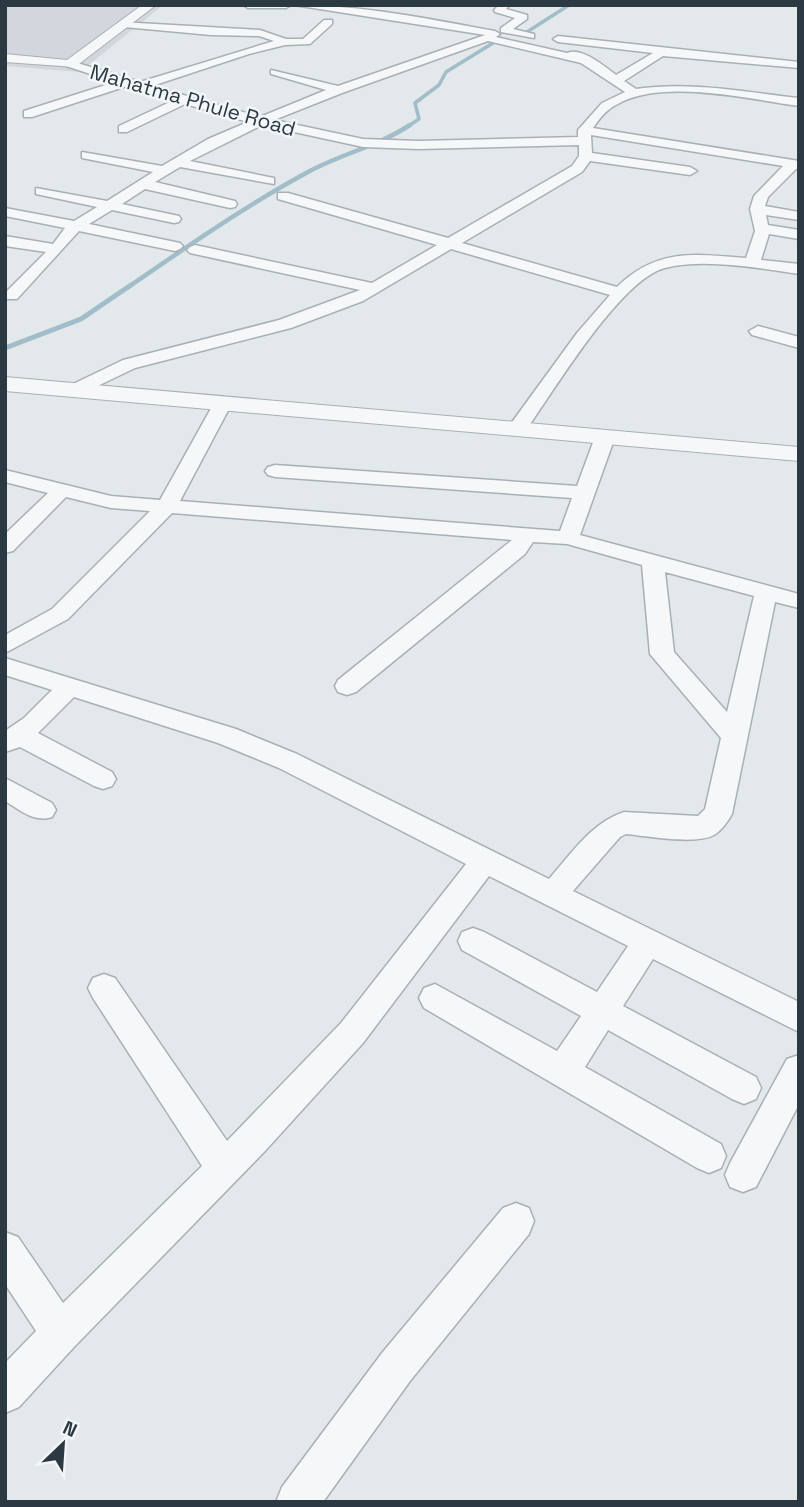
<svg xmlns="http://www.w3.org/2000/svg" width="804" height="1507" font-family="'Space Grotesk',sans-serif">
  <rect width="100%" height="100%" fill="#e3e8eb"/>
  <path fill="#d1d7dc" d="M 5,5 L 163,5 L 80,72 L 5,66 Z"/>
  <g fill="none" stroke-linecap="round" stroke-linejoin="round">
    <g stroke="#a0bdc9" stroke-width="3.5">
      <path d="M 527,32 L 569,5"/>
      <path d="M 407,127 L 419,119 L 415,103 L 439,85 L 446,72 L 493,43"/>
    </g>
    <path stroke="#a0bdc9" stroke-width="4.5" d="M 128,287 C 187,247 245,206 308,172 C 341,154 378,146 410,125"/>
    <path stroke="#a0bdc9" stroke-width="5" d="M 5,348 L 81,319 L 131,285"/>
    <defs>
      <g id="minor">
        <path d="M 243,5 L 291,5 L 286,8 L 248,8 Z"/>
        <path d="M 294,5 C 362,5 429,19 495,31 L 500,34 L 496,37 L 567,53 C 582,47 604,66 616,75 L 653,53 L 558,42 L 553,39 L 558,36 L 799,62 L 799,68 L 663,56 L 624,81 L 636,89 C 690,81 745,92 799,98 L 799,106 C 748,99 661,78 616,105 C 606,110 599,119 593,128 L 799,161 L 799,169 L 796,169 L 768,197 L 765,206 L 799,212 L 799,220 L 766,215 L 768,225 L 799,230 L 799,239 L 769,234 L 761,260 L 799,264 L 799,274 C 760,268 703,258 665,268 C 620,279 552,394 524,433 L 517,435 L 507,429 L 577,333 L 610,295 L 451,249 L 363,301 L 291,328 L 135,368 L 83,393 L 71,393 L 68,389 L 71,385 L 123,360 L 279,320 L 360,290 L 190,253 L 187,250 L 190,247 L 195,245 L 372,283 L 437,245 L 278,199 L 278,193 L 288,193 L 448,238 L 572,166 L 579,156 L 579,145 L 419,149 L 363,147 L 262,125 L 190,161 L 274,178 L 274,184 L 180,167 L 155,182 L 235,201 L 237,204 L 235,207 L 230,208 L 145,189 L 122,204 L 179,216 L 181,219 L 179,222 L 174,223 L 112,210 L 89,224 L 180,243 L 183,246 L 180,249 L 175,251 L 79,231 L 17,299 L 5,299 L 5,293 L 46,252 L 5,246 L 5,236 L 53,244 L 65,228 L 5,216 L 5,208 L 74,221 L 97,207 L 36,194 L 36,188 L 107,201 L 153,172 L 82,158 L 82,152 L 162,166 L 208,139 L 248,122 L 185,104 L 127,132 L 119,132 L 119,126 L 174,100 L 127,86 L 32,117 L 24,117 L 24,111 L 115,82 L 66,66 L 66,62 L 74,62 L 140,82 L 274,41 L 259,36 L 211,35 L 124,27 L 120,26 L 120,22 L 260,30 L 286,39 L 303,39 L 324,20 L 332,20 L 332,24 L 310,44 L 285,45 L 249,54 L 152,86 L 260,117 L 326,90 L 271,74 L 271,70 L 338,86 L 485,35 ZM 488,41 L 581,63 L 625,92 L 602,103 L 578,130 L 578,137 L 419,141 L 363,139 L 274,120 L 342,93 ZM 591,135 L 783,166 L 754,196 L 750,209 L 755,231 L 746,258 C 694,254 657,248 617,287 L 462,243 L 582,172 L 590,161 L 690,175 L 697,171 L 690,167 L 592,153 Z"/>
        <path d="M 499,5 L 510,5 L 506,9 L 527,15 L 527,19 L 513,29 L 534,34 L 534,38 L 501,32 L 501,28 L 515,18 L 495,12 L 494,10 Z"/>
        <path d="M 758,326 L 799,337 L 799,348 L 752,335 L 749,331 Z"/>
        <path d="M 223,397 L 232,403 L 180,501 L 560,531 L 572,498 L 275,477 L 268,475 L 265,471 L 268,467 L 275,465 L 577,486 L 595,437 L 605,431 L 615,437 L 580,535 L 799,594 L 799,608 L 775,602 L 732,814 C 728,821 721,831 714,835 C 696,845 647,836 626,834 L 620,837 L 573,891 L 799,1002 L 799,1032 L 653,959 L 623,1006 L 756,1077 L 761,1088 L 756,1099 L 744,1104 L 732,1099 L 608,1030 L 585,1067 L 721,1144 L 726,1156 L 721,1168 L 709,1173 L 697,1168 L 424,1008 L 419,998 L 424,988 L 435,984 L 557,1051 L 581,1016 L 462,950 L 458,941 L 462,932 L 473,928 L 484,932 L 597,992 L 628,946 L 489,876 L 363,1043 L 265,1151 L 74,1347 L 19,1407 L 5,1413 L 5,1363 L 36,1331 L 5,1284 L 5,1232 L 18,1237 L 63,1303 L 202,1166 L 93,998 L 88,988 L 93,978 L 104,974 L 115,978 L 227,1141 L 341,1023 L 466,864 L 279,768 L 218,743 L 74,697 L 38,733 L 112,772 L 116,779 L 112,786 L 103,789 L 94,786 L 20,747 L 5,752 L 5,731 L 24,718 L 52,690 L 5,675 L 5,658 L 236,729 L 297,754 L 549,879 C 572,853 591,823 624,812 L 698,816 L 705,809 L 721,738 L 650,654 L 642,565 L 567,544 L 533,542 L 525,554 L 356,692 L 347,695 L 338,692 L 335,686 L 338,680 L 512,540 L 172,513 L 68,619 L 5,653 L 5,635 L 52,609 L 150,511 L 111,508 L 66,497 L 13,551 L 5,553 L 5,534 L 48,493 L 5,482 L 5,470 L 111,496 L 160,500 L 214,403 ZM 665,572 L 754,596 L 727,712 L 674,652 Z"/>
        <path d="M 5,778 L 52,803 L 56,810 L 52,817 C 34,823 20,810 5,801 Z"/>
        <path d="M 799,1055 L 799,1104 L 756,1187 L 743,1192 L 730,1187 L 725,1175 L 730,1163 L 787,1059 Z"/>
        <path d="M 516,1203 L 529,1208 L 534,1221 L 529,1234 L 410,1381 L 323,1502 L 276,1502 L 282,1487 L 382,1353 L 503,1208 Z"/>
      </g>
      <g id="tertiary">
        <path d="M 142,5 L 156,5 L 75,67 L 5,62 L 5,54 L 67,60 Z"/>
        <path d="M 5,377 L 799,447 L 799,461 L 5,391 Z"/>
      </g>
    </defs>
    <use href="#minor" stroke="#a8b0b5" stroke-width="3"/>
    <use href="#tertiary" stroke="#a8b0b5" stroke-width="2"/>
    <use href="#minor" fill="#f6f7f9" fill-rule="evenodd"/>
    <use href="#tertiary" fill="#f6f7f9" fill-rule="evenodd"/>
  </g>
  <g text-anchor="middle" dominant-baseline="central" stroke-width="5" stroke-linejoin="round" paint-order="stroke">
    <g font-size="21" fill="#2b3942" stroke="#f3f6f8">
      <text transform="translate(193 100) rotate(16)">Mahatma Phule Road</text>
    </g>
  </g>
  <rect width="804" height="1507" fill="none" stroke="#2b3942" stroke-width="14"/>
  <g transform="translate(63 1444) rotate(25)" stroke="#f3f6f8" stroke-width="5" paint-order="stroke">
  <path d="M0-5L12 26L0 18L-12 26Z" fill="#2b3942"/>
  <text y="-10" font-size="19" font-weight="bold" text-anchor="middle" fill="#2b3942">N</text>
  </g>
</svg>
